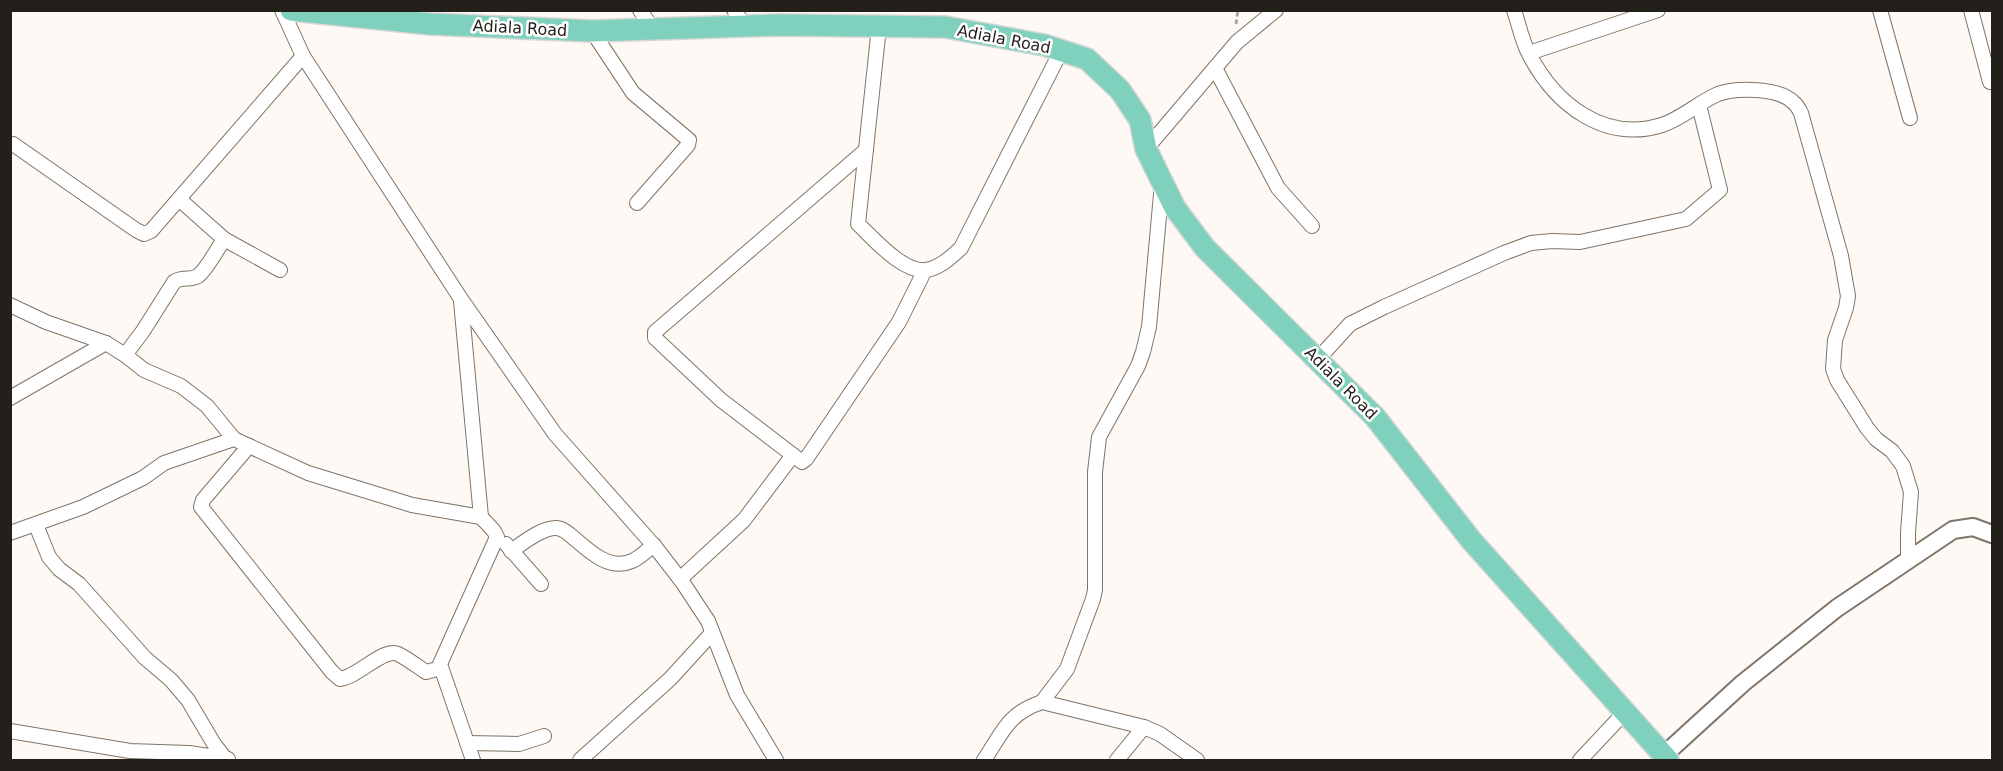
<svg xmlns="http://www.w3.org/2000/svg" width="2003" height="771" font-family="'DejaVu Sans',sans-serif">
  <rect width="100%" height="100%" fill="#fef9f4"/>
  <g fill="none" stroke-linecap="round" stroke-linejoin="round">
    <defs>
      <g id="minor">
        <path d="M 282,10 L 303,56 L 461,299 L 555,434 L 656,548 L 683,583 L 708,621 L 737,695 L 776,760"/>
        <path d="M 640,10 L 654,31"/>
        <path d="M 734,10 L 746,27"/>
        <path d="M 1514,10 C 1519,25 1522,41 1529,54 C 1555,104 1604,143 1662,125 C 1683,118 1699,102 1718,94 C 1736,87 1779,88 1793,102 C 1797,105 1799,109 1801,113 L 1841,256 L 1848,296 L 1846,308 L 1835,340 L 1833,369 L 1837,380 L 1867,428 L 1876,439 L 1892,451 L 1903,466 L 1911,492 L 1908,533 L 1908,561"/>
        <path d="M 1880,10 L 1910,118"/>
        <path d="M 1971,10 L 1990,82"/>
        <path d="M 879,27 L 858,224 C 873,238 903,273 926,270 C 940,268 951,257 961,248 L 1061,51"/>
        <path d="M 592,31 L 633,93 L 689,140 L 688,145 L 637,203"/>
        <path d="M 1529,53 L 1658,10"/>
        <path d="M 1215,68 L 1278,188 L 1312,226"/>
        <path d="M 13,144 L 136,230 L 144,234 L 151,231 L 303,56"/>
        <path d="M 1146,149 L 1237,42 L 1276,10"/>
        <path d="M 866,150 L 655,332 L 655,338 L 721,400 L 802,462 L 806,459 L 899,322 L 925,270"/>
        <path d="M 179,199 L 224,239 L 280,270"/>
        <path d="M 10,305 L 46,322 L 106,343 L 125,355 L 144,370 L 181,386 L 207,406 L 234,439"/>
        <path d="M 125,355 L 143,331 L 174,282 C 182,276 190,281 198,276 C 207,269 218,248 224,239"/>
        <path d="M 1318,359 L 1350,324 L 1384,307 L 1504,253 L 1531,243 L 1552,241 L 1580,242 L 1686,219 L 1720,190 L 1699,105"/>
        <path d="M 10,398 L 106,343"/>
        <path d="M 249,446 L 203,500 L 201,507 L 332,672 L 340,679 C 358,677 384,647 398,654 C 408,659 417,666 426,672 L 441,668"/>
        <path d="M 36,525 L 49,557 L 59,569 L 79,584 L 145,658 L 171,680 L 188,700 L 214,744 L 224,757"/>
        <path d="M 10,533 L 83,507 L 143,478 L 164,463 L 234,439 L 308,473 L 412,505 L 481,517 L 461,301"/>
        <path d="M 506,544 L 541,584"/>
        <path d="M 511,551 C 523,543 541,528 556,528 C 563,528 569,534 575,539 C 590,552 610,571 632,561 C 640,558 647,550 654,545"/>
        <path d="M 680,579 L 744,520 L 793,455"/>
        <path d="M 1042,702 L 1067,669 L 1093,599 L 1095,590 L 1095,472 L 1099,437 L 1138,366 L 1143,352 L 1149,327 L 1162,183"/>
        <path d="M 10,731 L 130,751 L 189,753 L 228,759"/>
        <path d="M 467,743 L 519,744 L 544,736"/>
        <path d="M 473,760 L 440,664 L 497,537 L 494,531 L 481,517"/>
        <path d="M 580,760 L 670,679 L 712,633"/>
        <path d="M 984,760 C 1003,732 1007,714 1042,702 L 1144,727 L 1160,734 L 1197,760"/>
        <path d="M 1117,760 L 1144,727"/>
        <path d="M 1580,760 L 1625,712"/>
      </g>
      <path id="tertiary" d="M 1664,755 L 1743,683 L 1837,608 L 1953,530 L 1973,527 L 1992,534"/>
      <path id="primary" d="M 291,10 L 430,24 L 592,31 L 779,25 L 945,27 L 1044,45 L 1087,59 L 1120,90 L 1140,120 L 1146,149 L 1175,208 L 1205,248 L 1375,417 L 1471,540 L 1668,760"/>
    </defs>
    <use href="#minor" stroke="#7f7468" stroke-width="16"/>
    <use href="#tertiary" stroke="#7f7468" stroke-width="20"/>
    <use href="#primary" stroke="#d7d7d6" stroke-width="24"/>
    <path stroke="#aaa6a1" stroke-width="3" stroke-dasharray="4.5 3" stroke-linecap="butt" d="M 1236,24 L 1238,10"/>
    <use href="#minor" stroke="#fff" stroke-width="14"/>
    <use href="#tertiary" stroke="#fff" stroke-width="16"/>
    <use href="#primary" stroke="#80d0be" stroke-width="21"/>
  </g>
  <g text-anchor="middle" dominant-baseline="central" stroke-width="5" stroke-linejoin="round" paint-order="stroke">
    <g font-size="16" fill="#231f1a" stroke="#fff">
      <text transform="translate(520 28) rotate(3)">Adiala Road</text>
      <text transform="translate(1004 39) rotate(11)">Adiala Road</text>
      <text transform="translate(1341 383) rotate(45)">Adiala Road</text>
    </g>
  </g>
  <rect width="2003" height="771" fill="none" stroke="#231f1a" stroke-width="24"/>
</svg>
